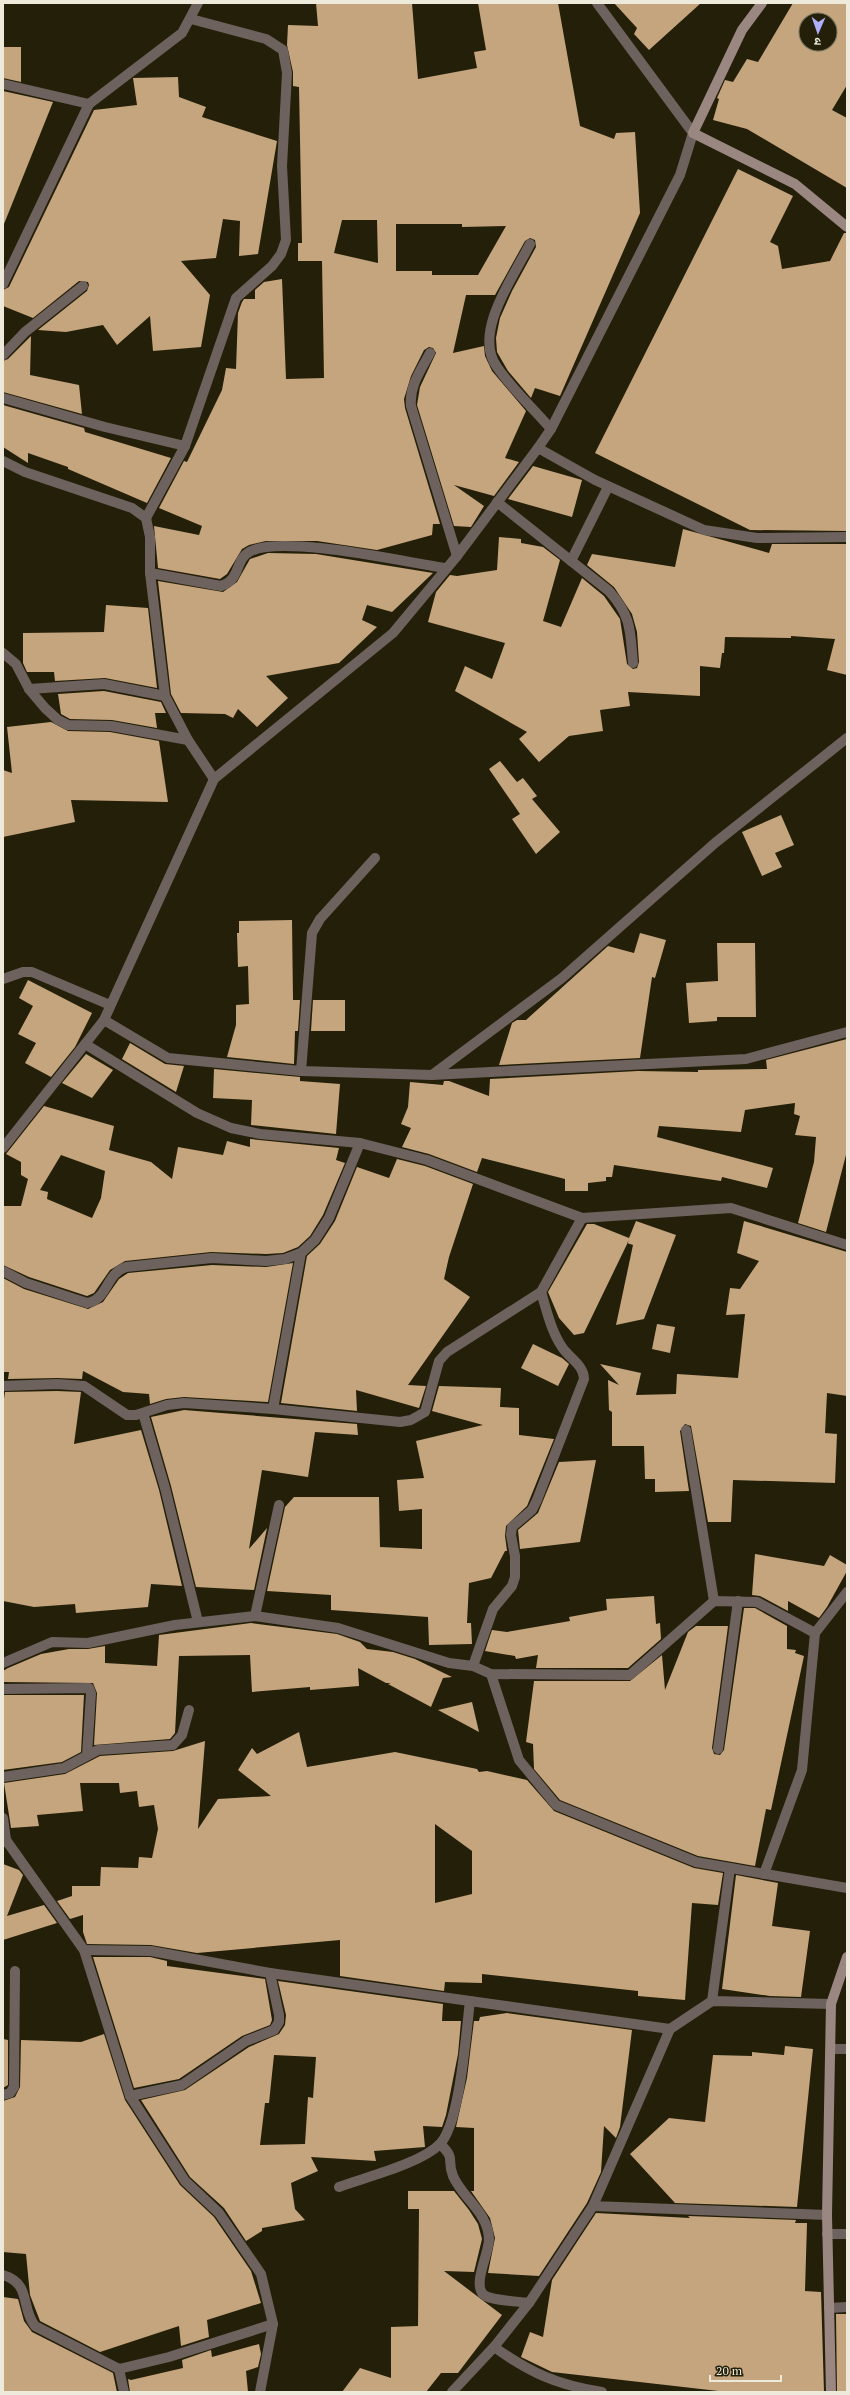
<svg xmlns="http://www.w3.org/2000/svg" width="850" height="2395" font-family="'PT Serif','Noto Sans Devanagari',serif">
  <rect width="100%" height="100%" fill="#241f08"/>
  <g fill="#c5a57e" fill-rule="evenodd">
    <path d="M 316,3 L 412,3 L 418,79 L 477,68 L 474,52 L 486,50 L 478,3 L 558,3 L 580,126 L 614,139 L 616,133 L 635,132 L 640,213 L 560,396 L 535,388 L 531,398 L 508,371 L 497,352 L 496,338 L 500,318 L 512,291 L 536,247 L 535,240 L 530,238 L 525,241 L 495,295 L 466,295 L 453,353 L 484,346 L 485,356 L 492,371 L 526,411 L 505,458 L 519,462 L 494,496 L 454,485 L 484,506 L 471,527 L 454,526 L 417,405 L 420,387 L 436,353 L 433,348 L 429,347 L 424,350 L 411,376 L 404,399 L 405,408 L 440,524 L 433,524 L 432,535 L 377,550 L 317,541 L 266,541 L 249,545 L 242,549 L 227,574 L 220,579 L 158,568 L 154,526 L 199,535 L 202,526 L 159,508 L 184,461 L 187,462 L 222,390 L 226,368 L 236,369 L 238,313 L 242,302 L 244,299 L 255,299 L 255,290 L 264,282 L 282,279 L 286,379 L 324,378 L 322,261 L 298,261 L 298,243 L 302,243 L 299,87 L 293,86 L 293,72 L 287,45 L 288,25 L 318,26 ZM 342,220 L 377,220 L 378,263 L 334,253 ZM 396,224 L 462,224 L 462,227 L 506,226 L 478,275 L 432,275 L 432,271 L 396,271 Z"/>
    <path d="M 614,3 L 701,3 L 649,50 L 634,34 L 637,28 Z"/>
    <path d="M 793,3 L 847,3 L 847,85 L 832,110 L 847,118 L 847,188 L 747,129 L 713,120 L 719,99 L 717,98 L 725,80 L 733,82 L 747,59 L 758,62 ZM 806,20 L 830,20 L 830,44 L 806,44 Z"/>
    <path d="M 3,47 L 21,47 L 21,82 L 3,78 Z"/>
    <path d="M 178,77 L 179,97 L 206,107 L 202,117 L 277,141 L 258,254 L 239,256 L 240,221 L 223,219 L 216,258 L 181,261 L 210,295 L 201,347 L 153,351 L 150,316 L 117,345 L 103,325 L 66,332 L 38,330 L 87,291 L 89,285 L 88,282 L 79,281 L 33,318 L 3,306 L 3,290 L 9,287 L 94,110 L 137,105 L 133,78 Z"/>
    <path d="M 3,91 L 53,102 L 4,224 L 3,224 Z"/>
    <path d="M 738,169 L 793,196 L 770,242 L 778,246 L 782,269 L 830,261 L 844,233 L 847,233 L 847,531 L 750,530 L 595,453 Z"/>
    <path d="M 31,336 L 30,375 L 79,385 L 82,414 L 3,392 L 3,361 L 8,359 Z"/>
    <path d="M 3,405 L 84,428 L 85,432 L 171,458 L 147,503 L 68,469 L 68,467 L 28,453 L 28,463 L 3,447 Z"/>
    <path d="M 533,466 L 582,480 L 572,517 L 508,499 Z"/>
    <path d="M 683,529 L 769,553 L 772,544 L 847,544 L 847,675 L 827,670 L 835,639 L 791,636 L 791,638 L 725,637 L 724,653 L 722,653 L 720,668 L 700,666 L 700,696 L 628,692 L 630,706 L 600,710 L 603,731 L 569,736 L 539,762 L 519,739 L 527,732 L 455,691 L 465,666 L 492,679 L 505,643 L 428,622 L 436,592 L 450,575 L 457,576 L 497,570 L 499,537 L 521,539 L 521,543 L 543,547 L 560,560 L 543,621 L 561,627 L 582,578 L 604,596 L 620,619 L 627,664 L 633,669 L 637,668 L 639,662 L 637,632 L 632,614 L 614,587 L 587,565 L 592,554 L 675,567 Z"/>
    <path d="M 268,553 L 316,554 L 433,573 L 392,612 L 367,605 L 362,620 L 377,627 L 339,663 L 266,676 L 288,698 L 257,727 L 238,709 L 233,718 L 225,714 L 181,713 L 171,694 L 158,581 L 223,592 L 237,582 L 250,559 Z"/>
    <path d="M 106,605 L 148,608 L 157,688 L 105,678 L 55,681 L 54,672 L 27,672 L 23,663 L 23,633 L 104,632 Z"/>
    <path d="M 104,691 L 161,702 L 166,713 L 155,713 L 157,728 L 112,720 L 70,719 L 61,714 L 58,694 Z"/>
    <path d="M 51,722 L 68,731 L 110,732 L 159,741 L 168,802 L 71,800 L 75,822 L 3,837 L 3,770 L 12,773 L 7,727 Z"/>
    <path d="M 500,761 L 517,782 L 523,778 L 537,796 L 532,799 L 560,832 L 536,854 L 512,819 L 520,814 L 489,769 Z"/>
    <path d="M 781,815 L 794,845 L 775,853 L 782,867 L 762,876 L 742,832 Z"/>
    <path d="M 292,920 L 293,1000 L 300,1000 L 298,1031 L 295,1031 L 294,1064 L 227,1057 L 236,1025 L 236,1005 L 249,1004 L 248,966 L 238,967 L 237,933 L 239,933 L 239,921 Z"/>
    <path d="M 640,933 L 666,940 L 655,978 L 652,977 L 640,1058 L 499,1065 L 512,1023 L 517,1020 L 526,1020 L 608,946 L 634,953 Z"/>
    <path d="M 717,943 L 755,943 L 756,1017 L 717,1017 L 717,1021 L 689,1023 L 686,983 L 718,981 Z"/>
    <path d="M 28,980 L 92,1013 L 75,1047 L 51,1077 L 25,1063 L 36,1043 L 18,1034 L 33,1006 L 19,998 Z"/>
    <path d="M 313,1000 L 345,1000 L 345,1031 L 311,1031 Z"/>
    <path d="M 847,1039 L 847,1151 L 826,1232 L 798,1223 L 814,1162 L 816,1137 L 795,1135 L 800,1116 L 794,1114 L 795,1103 L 745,1110 L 741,1132 L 659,1126 L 657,1137 L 773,1168 L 767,1188 L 722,1177 L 721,1181 L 614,1165 L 612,1177 L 606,1177 L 606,1181 L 588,1183 L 588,1191 L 565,1191 L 565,1179 L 482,1158 L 477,1172 L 429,1154 L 402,1147 L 411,1128 L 401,1124 L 408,1107 L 410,1082 L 443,1085 L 444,1081 L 449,1081 L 489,1096 L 490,1079 L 638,1071 L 698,1072 L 698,1070 L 767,1069 L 766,1060 Z"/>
    <path d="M 130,1043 L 165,1064 L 184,1066 L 176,1092 L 122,1059 Z"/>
    <path d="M 86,1054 L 113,1070 L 92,1098 L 62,1083 Z"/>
    <path d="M 214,1069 L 300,1077 L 300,1081 L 340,1084 L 336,1134 L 251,1125 L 252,1100 L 213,1098 Z"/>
    <path d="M 44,1106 L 114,1126 L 109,1150 L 151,1162 L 172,1179 L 178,1147 L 223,1155 L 227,1141 L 250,1147 L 250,1139 L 339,1148 L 336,1160 L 345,1163 L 323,1215 L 310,1236 L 298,1247 L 283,1253 L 266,1254 L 211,1252 L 125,1261 L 110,1270 L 94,1293 L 87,1296 L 29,1277 L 3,1265 L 3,1206 L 21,1206 L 28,1179 L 21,1175 L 21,1162 L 6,1154 ZM 61,1155 L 105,1171 L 101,1198 L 92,1218 L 47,1199 L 48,1192 L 40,1190 Z"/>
    <path d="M 397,1159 L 425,1166 L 473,1184 L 449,1257 L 444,1279 L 470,1297 L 408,1385 L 426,1386 L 419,1408 L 356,1390 L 357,1411 L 281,1403 L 307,1256 L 320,1244 L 335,1221 L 357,1167 L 389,1178 Z"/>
    <path d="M 636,1221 L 676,1235 L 644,1319 L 616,1325 L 633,1245 L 627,1243 L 629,1240 L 584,1333 L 574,1335 L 559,1318 L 548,1292 L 587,1224 L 594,1224 L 629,1238 Z"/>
    <path d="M 744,1221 L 847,1252 L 847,1396 L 827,1393 L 825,1433 L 837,1434 L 835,1483 L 733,1480 L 731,1522 L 708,1522 L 691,1426 L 685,1424 L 680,1431 L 689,1491 L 655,1492 L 655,1479 L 645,1479 L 644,1446 L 612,1446 L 612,1412 L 609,1410 L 608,1380 L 619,1385 L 600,1364 L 641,1373 L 636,1395 L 676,1394 L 677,1374 L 738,1378 L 745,1314 L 726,1315 L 730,1288 L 740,1289 L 759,1261 L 737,1253 Z"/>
    <path d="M 293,1263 L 268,1402 L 184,1397 L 166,1399 L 150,1404 L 149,1394 L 123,1392 L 83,1371 L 82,1379 L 57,1378 L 8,1379 L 9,1372 L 3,1372 L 3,1278 L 24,1289 L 88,1309 L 103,1302 L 119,1279 L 128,1273 L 212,1265 L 266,1267 Z"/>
    <path d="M 657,1324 L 675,1327 L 670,1353 L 652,1349 Z"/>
    <path d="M 533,1344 L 562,1358 L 569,1364 L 558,1386 L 521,1368 Z"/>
    <path d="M 439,1386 L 501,1388 L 500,1407 L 519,1408 L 519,1435 L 554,1439 L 527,1506 L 506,1526 L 505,1536 L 507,1551 L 505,1551 L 491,1578 L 469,1583 L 467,1623 L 471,1623 L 472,1644 L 429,1645 L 428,1617 L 331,1610 L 331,1595 L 267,1591 L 285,1507 L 294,1497 L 379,1497 L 380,1547 L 422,1549 L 422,1509 L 399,1511 L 397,1480 L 424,1478 L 416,1441 L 483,1425 L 432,1411 Z"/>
    <path d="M 57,1391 L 81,1392 L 74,1444 L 141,1430 L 159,1490 L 182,1586 L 151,1584 L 148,1607 L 76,1613 L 75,1604 L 34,1607 L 3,1601 L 3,1406 L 5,1392 Z"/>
    <path d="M 184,1410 L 357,1424 L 358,1435 L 315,1432 L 308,1477 L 262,1470 L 249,1549 L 267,1528 L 254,1590 L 196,1587 L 171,1486 L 151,1417 Z"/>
    <path d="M 596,1460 L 580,1542 L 520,1549 L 518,1530 L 538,1513 L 559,1462 Z"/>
    <path d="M 755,1554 L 824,1566 L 830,1555 L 847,1565 L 847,1571 L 827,1607 L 819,1618 L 788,1601 L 788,1611 L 760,1596 L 752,1595 Z"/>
    <path d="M 654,1596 L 656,1624 L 660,1623 L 661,1639 L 628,1668 L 536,1668 L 538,1655 L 516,1659 L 515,1656 L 485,1651 L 492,1630 L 507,1632 L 570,1621 L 569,1617 L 607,1610 L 606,1599 Z"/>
    <path d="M 744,1608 L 755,1608 L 787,1626 L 787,1649 L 796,1650 L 795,1653 L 804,1656 L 771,1810 L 766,1809 L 755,1866 L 698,1856 L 560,1800 L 534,1769 L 533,1744 L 526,1742 L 534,1681 L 630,1681 L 662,1655 L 665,1690 L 688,1632 L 696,1626 L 728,1626 L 712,1748 L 714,1754 L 720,1755 L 724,1750 Z"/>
    <path d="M 251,1623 L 337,1634 L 360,1642 L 367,1649 L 393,1652 L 415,1659 L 452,1677 L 443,1678 L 431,1707 L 388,1684 L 391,1683 L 386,1683 L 358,1668 L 359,1686 L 310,1690 L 310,1687 L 252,1692 L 250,1655 L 179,1656 L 175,1733 L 170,1739 L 94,1745 L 97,1693 L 93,1683 L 3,1682 L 3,1671 L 8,1668 L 41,1654 L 69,1649 L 88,1649 L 105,1646 L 105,1663 L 157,1666 L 159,1635 Z"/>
    <path d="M 3,1695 L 84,1695 L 81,1752 L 62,1762 L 3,1770 Z"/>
    <path d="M 472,1702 L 479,1732 L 438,1710 Z"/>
    <path d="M 299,1732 L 307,1767 L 395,1752 L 477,1769 L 479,1772 L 487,1771 L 527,1780 L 554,1811 L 694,1868 L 723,1873 L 718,1905 L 692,1903 L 685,2000 L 638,1996 L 638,1991 L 482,1974 L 482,1983 L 445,1982 L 444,1991 L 340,1976 L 340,1940 L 197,1953 L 151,1945 L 87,1944 L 83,1932 L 83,1915 L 70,1919 L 57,1901 L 72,1896 L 72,1886 L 100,1886 L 101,1867 L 138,1868 L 139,1857 L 152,1858 L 158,1829 L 154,1805 L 139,1807 L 137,1791 L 120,1793 L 119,1783 L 80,1783 L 83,1811 L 37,1815 L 39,1826 L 11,1828 L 4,1783 L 65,1774 L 100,1756 L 173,1751 L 205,1741 L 198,1829 L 218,1799 L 271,1796 L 238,1770 L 252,1748 L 257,1754 ZM 435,1824 L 472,1851 L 472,1894 L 435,1903 Z"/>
    <path d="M 3,1864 L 19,1870 L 23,1875 L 7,1916 L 44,1905 L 57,1923 L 3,1940 Z"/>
    <path d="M 736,1875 L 778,1883 L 772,1926 L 810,1931 L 801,1997 L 770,1996 L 722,1989 Z"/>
    <path d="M 93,1957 L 150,1957 L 167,1961 L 167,1966 L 265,1979 L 272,2020 L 270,2025 L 242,2036 L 179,2079 L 134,2088 Z"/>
    <path d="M 278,1981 L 443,2004 L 442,2021 L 461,2021 L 458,2054 L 446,2115 L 442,2127 L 423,2126 L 425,2147 L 374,2151 L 376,2161 L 311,2157 L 318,2171 L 291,2183 L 295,2209 L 305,2220 L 262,2228 L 262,2231 L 246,2241 L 224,2208 L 190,2177 L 141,2100 L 185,2090 L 249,2047 L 279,2034 L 285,2025 L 286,2015 ZM 274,2055 L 316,2057 L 313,2098 L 308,2097 L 305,2144 L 260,2145 L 265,2103 L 269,2103 Z"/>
    <path d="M 507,2013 L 632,2030 L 620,2127 L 616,2138 L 604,2126 L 601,2172 L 587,2203 L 539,2276 L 488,2273 L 495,2238 L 490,2218 L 471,2191 L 474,2191 L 474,2128 L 456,2127 L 467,2078 L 474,2021 L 479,2021 L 480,2017 Z"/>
    <path d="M 104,2034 L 125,2100 L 180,2185 L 214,2217 L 251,2271 L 261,2303 L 207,2320 L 209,2337 L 181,2346 L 179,2326 L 100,2352 L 40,2321 L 30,2295 L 26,2254 L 3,2252 L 3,2101 L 15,2097 L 20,2087 L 21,2040 L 81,2042 Z"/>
    <path d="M 3,2039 L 8,2040 L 8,2085 L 3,2088 Z"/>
    <path d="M 785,2046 L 813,2049 L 797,2207 L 675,2203 L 630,2154 L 669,2118 L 705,2122 L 713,2055 L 752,2056 L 752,2052 L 784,2055 Z"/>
    <path d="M 408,2191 L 454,2191 L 469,2210 L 478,2224 L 482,2239 L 474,2272 L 444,2271 L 502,2315 L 458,2373 L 441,2373 L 426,2392 L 342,2392 L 360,2368 L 391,2378 L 391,2327 L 418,2326 L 419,2209 L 408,2209 Z"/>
    <path d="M 596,2213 L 690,2218 L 688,2216 L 796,2220 L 795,2223 L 807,2223 L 805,2291 L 821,2292 L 824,2392 L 727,2392 L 552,2372 L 521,2357 L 530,2332 L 543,2337 L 552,2280 Z"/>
    <path d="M 3,2297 L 18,2299 L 24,2321 L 32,2332 L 113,2373 L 117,2392 L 3,2392 Z"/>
    <path d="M 836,2314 L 847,2314 L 847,2392 L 837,2392 Z"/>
    <path d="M 259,2344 L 261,2354 L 258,2367 L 246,2371 L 248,2392 L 130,2392 L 128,2379 L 131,2380 L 183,2368 L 182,2360 L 211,2350 L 212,2357 Z"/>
  </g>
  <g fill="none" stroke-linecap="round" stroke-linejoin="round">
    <g stroke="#6e625e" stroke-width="10">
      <path d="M 3,84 L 89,104"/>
      <path d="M 530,244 C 514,276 472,333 497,367 C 512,389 533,408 551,429"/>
      <path d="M 3,284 L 89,104 L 182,33 L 198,3"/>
      <path d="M 430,353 C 421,370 409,386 411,406 L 457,556"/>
      <path d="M 3,355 L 25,332 L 83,286"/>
      <path d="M 3,398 L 105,427 L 185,446"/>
      <path d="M 538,448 L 595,480 L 704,530 L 757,538 L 847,537"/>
      <path d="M 3,461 L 25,472 L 132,508 L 146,518 L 150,537 L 150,573 L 165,696 L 188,740 L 214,779"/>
      <path d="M 497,502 L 609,591 C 632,617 630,631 633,663"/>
      <path d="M 146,518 L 185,446 L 236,298 L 272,266 L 281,254 L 286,240 L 282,166 L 287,73 L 283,50 L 266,39 L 191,19"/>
      <path d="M 571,561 L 608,487"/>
      <path d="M 150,573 L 221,586 C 242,579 234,559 251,551 C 285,535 404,562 445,568"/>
      <path d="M 3,653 L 16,664 L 29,689 L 45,708 L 58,720 L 68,725 L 111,726 L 188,740"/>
      <path d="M 29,689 L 104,684 L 165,696"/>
      <path d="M 3,979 L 23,972 L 32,972 L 110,1005"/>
      <path d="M 104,1020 L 168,1058 L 301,1071 L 432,1075 L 746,1059 L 847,1032"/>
      <path d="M 85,1044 L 197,1113 L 231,1128 L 260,1134 L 360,1143 L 427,1160 L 582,1218 L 731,1208 L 847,1245"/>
      <path d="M 301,1071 L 312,933 L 320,919 L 375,858"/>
      <path d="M 432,1075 L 562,978 L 715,843 L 847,738"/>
      <path d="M 3,1148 L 104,1020 L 214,779 L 393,633 L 457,556 L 538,448 L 551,429 L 680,175 L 693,133 L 597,3"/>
      <path d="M 3,1271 L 26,1283 L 87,1303 C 107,1301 106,1273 126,1267 L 212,1258 L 266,1261 L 285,1259 L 301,1253 L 315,1240 L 329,1218 L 360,1143"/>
      <path d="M 3,1386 L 57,1384 L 84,1386 L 127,1415 L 136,1415 L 167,1405 L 184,1403 L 273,1409 L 400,1422 L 411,1420 L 425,1412 L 439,1361 L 447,1352 L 541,1292 L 582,1218"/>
      <path d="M 273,1409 L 301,1253"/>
      <path d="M 143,1413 L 165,1488 L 198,1622"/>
      <path d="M 686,1430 L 714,1601"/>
      <path d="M 255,1616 L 279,1505"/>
      <path d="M 815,1633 L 847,1592"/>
      <path d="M 3,1663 L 52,1642 L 88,1643 L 175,1625 L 255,1616 L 338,1628 L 449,1663 L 473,1666 L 491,1674 L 630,1675 L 714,1601 L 757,1602 L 815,1633 L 802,1770 L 764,1874"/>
      <path d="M 473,1666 L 493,1609 L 512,1586 L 515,1577 L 515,1556 L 511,1535 L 512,1527 L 532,1510 L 537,1500 L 584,1379 C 584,1365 569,1358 562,1347 C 551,1331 547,1311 541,1292"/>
      <path d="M 491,1674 L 519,1760 L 556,1805 L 696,1862 L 847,1888"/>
      <path d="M 3,1689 L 89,1688 L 91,1693 L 87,1755"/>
      <path d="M 718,1749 L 738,1601"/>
      <path d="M 3,1777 L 64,1768 L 98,1750 L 173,1745 L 182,1735 L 189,1710"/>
      <path d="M 3,1818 L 6,1840"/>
      <path d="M 3,1842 L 6,1840 L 84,1950 L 130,2096 L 185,2181 L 219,2213 L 261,2274 L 273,2324 L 260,2392"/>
      <path d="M 84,1950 L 151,1951 L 270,1973 L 670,2029 L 712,2001 L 831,2004"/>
      <path d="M 712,2001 L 730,1868"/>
      <path d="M 670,2029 L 593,2206 L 827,2215"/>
      <path d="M 832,2049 L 847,2049"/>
      <path d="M 3,2095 L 10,2093 L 14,2087 L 15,1971"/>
      <path d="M 130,2096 L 182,2085 L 246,2041 L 274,2030 L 279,2022 L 279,2015 L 270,1973"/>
      <path d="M 440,2144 C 457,2160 446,2159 453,2176 C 463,2199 488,2212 489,2239 C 489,2253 474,2281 482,2293 C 487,2301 518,2301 529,2303"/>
      <path d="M 339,2187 C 366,2177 420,2164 440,2144 C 460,2123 466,2033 470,2001"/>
      <path d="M 827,2234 L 847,2234"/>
      <path d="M 3,2275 C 32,2284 20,2307 35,2326 L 119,2369 L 169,2357 L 273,2324"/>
      <path d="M 829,2308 L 847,2307"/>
      <path d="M 494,2347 C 531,2373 557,2385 602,2392"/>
      <path d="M 119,2369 L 124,2392"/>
      <path d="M 452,2392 L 494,2347 L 529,2303 L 593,2206"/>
    </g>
    <g stroke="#9b8782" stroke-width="10">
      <path d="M 762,3 L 742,30 L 693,133 L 795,184 L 847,227"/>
      <path d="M 831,2392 L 827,2215 L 831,2004 L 847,1957"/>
    </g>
  </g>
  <rect width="850" height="2395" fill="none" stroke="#edeadc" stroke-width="8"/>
  <g transform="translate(818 32) rotate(182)"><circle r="19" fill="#241f08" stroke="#74705d"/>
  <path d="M0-3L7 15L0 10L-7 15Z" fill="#aeaefa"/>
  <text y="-6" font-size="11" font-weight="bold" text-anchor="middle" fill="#edeadc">उ</text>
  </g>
  <path d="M710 2375v6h71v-6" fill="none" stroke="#edeadc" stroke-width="2"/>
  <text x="716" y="2375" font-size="12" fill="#edeadc" stroke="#241f08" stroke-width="3" paint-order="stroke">20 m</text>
</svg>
